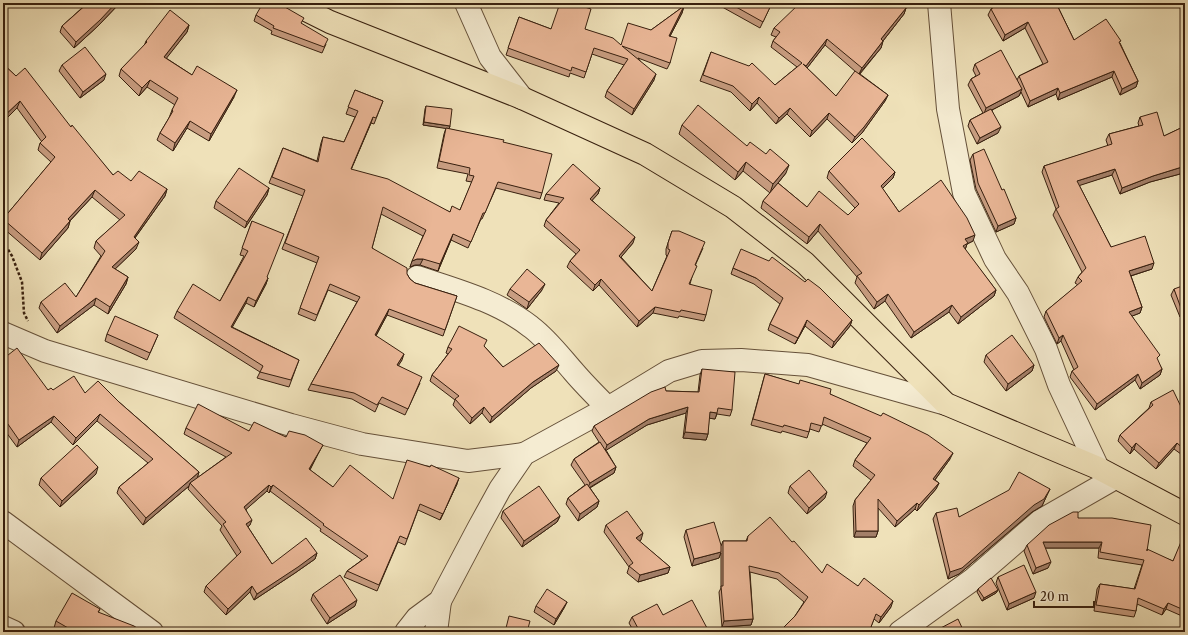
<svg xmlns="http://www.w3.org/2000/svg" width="1188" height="635" font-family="'Libre Caslon Text',serif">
  <rect width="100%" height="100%" fill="#efe1b9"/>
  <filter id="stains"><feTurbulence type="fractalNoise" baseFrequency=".005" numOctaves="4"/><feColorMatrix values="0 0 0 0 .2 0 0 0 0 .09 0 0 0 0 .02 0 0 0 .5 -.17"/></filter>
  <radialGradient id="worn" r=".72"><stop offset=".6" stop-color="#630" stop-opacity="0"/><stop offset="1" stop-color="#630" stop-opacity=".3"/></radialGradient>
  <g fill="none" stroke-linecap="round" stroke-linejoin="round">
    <defs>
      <g id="minor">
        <path d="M 466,3 L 490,57 L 522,98"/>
        <path d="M 939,3 L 948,109 L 964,193 L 995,259 L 1018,293 L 1046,349 L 1059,385 L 1098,468"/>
        <path d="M 417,277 C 456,290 498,301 531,327 C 547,339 559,355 573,371 C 584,384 596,396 608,408"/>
        <path d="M 3,333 L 45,351 L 291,425 L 362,444 L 468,461 L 524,454"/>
        <path d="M 3,522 L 152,632"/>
        <path d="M 3,627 L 14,632"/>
        <path d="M 406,632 L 417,618 L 440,601 L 478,529 L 500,489 L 524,454 L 608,408 L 669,371 L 702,361 L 741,360 L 808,365 L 946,404"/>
        <path d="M 436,632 L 440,601"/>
        <path d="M 900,632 L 972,580 L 1040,521 L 1115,478"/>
      </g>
      <path id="major" d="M 292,3 L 330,22 L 522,98 L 645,154 L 733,207 L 805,263 L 946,404 L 1098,468 L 1185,514"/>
    </defs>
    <use href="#minor" stroke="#655039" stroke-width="24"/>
    <use href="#major" stroke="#371f0e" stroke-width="24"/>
    <g stroke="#371f0e" stroke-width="2.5" stroke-dasharray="3 2" stroke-linecap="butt">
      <path d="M 1180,3 L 1185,28"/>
      <path d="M 3,241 L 12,256 L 22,282 L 24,313 L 28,321"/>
    </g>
    <use href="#minor" stroke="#f5ecd2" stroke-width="22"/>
    <use href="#major" stroke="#efe1b9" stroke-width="22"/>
  </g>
  <g fill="#c89d81" stroke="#371f0e" fill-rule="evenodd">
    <path d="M 80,3 L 118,3 L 118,5 L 98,26 L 74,48 L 60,32 L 62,26 L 83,7 Z"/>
    <path d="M 715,3 L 772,3 L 760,28 Z"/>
    <path d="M 1001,3 L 1066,3 L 1058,7 L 1074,40 L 1120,43 L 1138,81 L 1136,87 L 1120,95 L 1112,77 L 1058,100 L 1056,94 L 1028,107 L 1021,92 L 1019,96 L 992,110 L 998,133 L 977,144 L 968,126 L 970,120 L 983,113 L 968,85 L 971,79 L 976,76 L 973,70 L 975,64 L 1017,80 L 1019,76 L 1043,64 L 1025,28 L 1003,41 L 988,15 L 991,9 Z"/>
    <path d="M 684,6 L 682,13 L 670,36 L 670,63 L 667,69 L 638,58 L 654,80 L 632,115 L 605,97 L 607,91 L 624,65 L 592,54 L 584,78 L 570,73 L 569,77 L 506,55 L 519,17 L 551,29 L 585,29 L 621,45 L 651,30 Z"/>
    <path d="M 906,8 L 904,14 L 883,41 L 881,48 L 860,74 L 888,95 L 885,101 L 862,133 L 852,143 L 827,119 L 810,137 L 787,114 L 776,124 L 757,103 L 750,111 L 731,92 L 700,81 L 711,52 L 775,85 L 797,67 L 771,47 L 773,41 L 776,37 L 771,35 L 774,28 ZM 825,45 L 856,72 L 836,96 L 807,68 Z"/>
    <path d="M 256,15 L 302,24 L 326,44 L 322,53 L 271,34 L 272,31 L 254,21 Z"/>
    <path d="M 189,25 L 187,32 L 166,58 L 192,75 L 234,97 L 209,141 L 187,128 L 173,151 L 157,140 L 160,133 L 169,118 L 172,110 L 175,105 L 147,87 L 139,96 L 119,76 L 121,69 L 144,46 L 146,41 Z"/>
    <path d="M 3,64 L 71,127 L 113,175 L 131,181 L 167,189 L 165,196 L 135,238 L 136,249 L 115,269 L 128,277 L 126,284 L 108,314 L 94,305 L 57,333 L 39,308 L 41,302 L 76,297 L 101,256 L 94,248 L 96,241 L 120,220 L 92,197 L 70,221 L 68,228 L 40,260 L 3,228 L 3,219 L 51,162 L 38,150 L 40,143 L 42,142 L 17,108 Z"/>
    <path d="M 62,65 L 104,80 L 80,98 L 59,71 Z"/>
    <path d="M 355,90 L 383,101 L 374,124 L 371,123 L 351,170 L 450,212 L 460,210 L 472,182 L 466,181 L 468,174 L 437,168 L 444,134 L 446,128 L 423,125 L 425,109 L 426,106 L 450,126 L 449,129 L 503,142 L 542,193 L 540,199 L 496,188 L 482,219 L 481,219 L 468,248 L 451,240 L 438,271 L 420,265 L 415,265 L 410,267 L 423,236 L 381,214 L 372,248 L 407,274 L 410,279 L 415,283 L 457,296 L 443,336 L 387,315 L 376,336 L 402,360 L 398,365 L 420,383 L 405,415 L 379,403 L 375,412 L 352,399 L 308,390 L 311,384 L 357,302 L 328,290 L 315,321 L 298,314 L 317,263 L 282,249 L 303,196 L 269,183 L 283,148 L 317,161 L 321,143 L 323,137 L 344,142 L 355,117 L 346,114 Z"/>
    <path d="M 1140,117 L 1164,136 L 1185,126 L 1185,174 L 1181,176 L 1180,174 L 1150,182 L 1120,194 L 1112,175 L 1079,185 L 1111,247 L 1152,269 L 1131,276 L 1142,307 L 1140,313 L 1132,316 L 1162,369 L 1160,375 L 1140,389 L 1135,380 L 1095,410 L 1070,377 L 1072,371 L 1074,370 L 1061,341 L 1057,344 L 1044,317 L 1046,311 L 1078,285 L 1075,283 L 1078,277 L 1082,272 L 1053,215 L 1056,209 L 1042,172 L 1044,166 L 1108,146 L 1106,140 L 1109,134 L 1139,126 L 1138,123 Z"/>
    <path d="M 682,125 L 747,146 L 786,173 L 778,183 L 807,207 L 848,215 L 855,208 L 827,178 L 829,171 L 895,172 L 893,178 L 882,188 L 899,212 L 973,241 L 967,244 L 965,250 L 996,290 L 994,296 L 958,324 L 949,312 L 911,338 L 885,301 L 874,309 L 855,283 L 857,277 L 818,231 L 807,244 L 761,208 L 763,201 L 770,193 L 743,171 L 735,180 L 679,134 Z"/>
    <path d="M 973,154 L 1002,190 L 1016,218 L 1014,224 L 996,232 L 976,189 L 970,160 Z"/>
    <path d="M 269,188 L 267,195 L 245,228 L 214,208 L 216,201 Z"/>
    <path d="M 600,188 L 598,194 L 592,200 L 633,243 L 621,257 L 652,291 L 667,256 L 666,255 L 666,249 L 672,231 L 703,248 L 695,266 L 690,284 L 706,315 L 704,321 L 679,316 L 678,318 L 653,313 L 637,327 L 599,285 L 593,291 L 567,267 L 570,261 L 576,254 L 544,226 L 546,220 L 559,203 L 544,200 L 546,194 Z"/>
    <path d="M 252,221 L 267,277 L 268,278 L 266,284 L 254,307 L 246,303 L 232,327 L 299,360 L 289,387 L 257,378 L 260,372 L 174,318 L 177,311 L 220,301 L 244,256 L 240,255 Z"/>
    <path d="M 733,268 L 852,320 L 850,326 L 832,348 L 805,326 L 795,344 L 768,330 L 770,324 L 780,304 L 754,284 L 731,274 Z"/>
    <path d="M 510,289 L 542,290 L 527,309 L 507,295 Z"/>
    <path d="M 1174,289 L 1185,315 L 1180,317 L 1171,295 Z"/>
    <path d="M 107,334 L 158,335 L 147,360 L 105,341 Z"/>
    <path d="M 484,346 L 503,367 L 556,371 L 531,388 L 490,423 L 482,413 L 470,424 L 453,405 L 455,400 L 430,381 L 432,375 L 448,354 L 446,353 L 448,347 Z"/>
    <path d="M 986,355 L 1034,365 L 1032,371 L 1006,391 L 984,362 Z"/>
    <path d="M 3,359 L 48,390 L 85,393 L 119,402 L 199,472 L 197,478 L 226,457 L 184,434 L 186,428 L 249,431 L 286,437 L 320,450 L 310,470 L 333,487 L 393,499 L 457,484 L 440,520 L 418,510 L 405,545 L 398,542 L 377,591 L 344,577 L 347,571 L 362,560 L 320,531 L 321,529 L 270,491 L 269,493 L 267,491 L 246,509 L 250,525 L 248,527 L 272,564 L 317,553 L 315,559 L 295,573 L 254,600 L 250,592 L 226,615 L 204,592 L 206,586 L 237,556 L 220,530 L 222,526 L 188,489 L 189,486 L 143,525 L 117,493 L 119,487 L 148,463 L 97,421 L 73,445 L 51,422 L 17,447 L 3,428 Z"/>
    <path d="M 702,369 L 732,410 L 730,416 L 717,414 L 715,419 L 709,418 L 708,434 L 706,440 L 683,438 L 686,413 L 647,425 L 606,450 L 616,467 L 614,473 L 590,488 L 599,501 L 597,507 L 578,521 L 566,504 L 568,498 L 585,485 L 571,465 L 574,459 L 599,442 L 592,431 L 594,426 L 666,391 L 698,392 L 700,375 Z"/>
    <path d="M 765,374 L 830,394 L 950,459 L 935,480 L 939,483 L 936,489 L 917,511 L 915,509 L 895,527 L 878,508 L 878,531 L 876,537 L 854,537 L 853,506 L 855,500 L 871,480 L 853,466 L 855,460 L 867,443 L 822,424 L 819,432 L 810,429 L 807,438 L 782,431 L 781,433 L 751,425 L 763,381 Z"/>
    <path d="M 1151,402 L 1183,411 L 1185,408 L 1185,457 L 1174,449 L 1156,469 L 1134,449 L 1130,454 L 1118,441 L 1120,435 L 1149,408 Z"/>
    <path d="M 96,474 L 60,507 L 39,485 L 41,478 Z"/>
    <path d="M 790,486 L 825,498 L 807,514 L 788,493 Z"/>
    <path d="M 1050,489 L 1047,495 L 1042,506 L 1032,512 L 959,574 L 948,579 L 933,519 L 936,513 L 959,517 Z"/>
    <path d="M 503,511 L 560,516 L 557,522 L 522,547 L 501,518 Z"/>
    <path d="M 1078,518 L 1147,551 L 1173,561 L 1185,538 L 1185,608 L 1182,616 L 1166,609 L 1162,615 L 1137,604 L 1136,611 L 1134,617 L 1094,611 L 1097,589 L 1100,584 L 1134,589 L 1142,565 L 1098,558 L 1099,548 L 1045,548 L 1048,568 L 1033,574 L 1024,551 L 1027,545 Z"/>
    <path d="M 606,525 L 641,540 L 639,541 L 670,567 L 668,573 L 638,582 L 627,573 L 629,567 L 604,532 Z"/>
    <path d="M 686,530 L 721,546 L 723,541 L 746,541 L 748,536 L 792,542 L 822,573 L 858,586 L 891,607 L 879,623 L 874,619 L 869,632 L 779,632 L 795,616 L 804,602 L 777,579 L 750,572 L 753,619 L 751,625 L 722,627 L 719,592 L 721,588 L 721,553 L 719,558 L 692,566 L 684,537 Z"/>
    <path d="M 998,577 L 1034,598 L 1007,610 L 996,583 Z"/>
    <path d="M 978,589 L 998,590 L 996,593 L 982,601 L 977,592 Z"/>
    <path d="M 313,594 L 355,606 L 327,624 L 311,600 Z"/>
    <path d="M 567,602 L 564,608 L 554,625 L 534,612 L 536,606 Z"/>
    <path d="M 100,609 L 98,613 L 139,632 L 62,632 L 54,628 L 56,621 Z"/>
    <path d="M 663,615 L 705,632 L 634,632 L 629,623 L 632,617 Z"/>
  </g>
  <g fill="#a37f69" stroke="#371f0e">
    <path d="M 116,3 L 118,3 L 118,5 L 98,26 L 74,48 L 76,42 Z"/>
    <path d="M 1056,3 L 1066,3 L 1054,9 Z"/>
    <path d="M 684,6 L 682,13 L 667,42 L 669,36 Z"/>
    <path d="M 906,8 L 904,14 L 879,46 L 881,39 Z"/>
    <path d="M 1028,22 L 1025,28 L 1003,41 L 1005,35 Z"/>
    <path d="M 189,25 L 187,32 L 162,64 L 164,57 Z"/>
    <path d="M 827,39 L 825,45 L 804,72 L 806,66 Z"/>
    <path d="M 883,41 L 881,48 L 859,74 L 862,68 Z"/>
    <path d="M 1114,71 L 1112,77 L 1058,100 L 1060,93 Z"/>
    <path d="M 106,74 L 104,80 L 80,98 L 83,92 Z"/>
    <path d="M 656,74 L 654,80 L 632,115 L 634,109 Z"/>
    <path d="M 150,80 L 147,87 L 139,96 L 142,88 Z"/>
    <path d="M 1138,81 L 1136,87 L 1120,95 L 1122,89 Z"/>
    <path d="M 1058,88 L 1056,94 L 1028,107 L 1030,101 Z"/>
    <path d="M 1022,89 L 1019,96 L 984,114 L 986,108 Z"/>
    <path d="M 237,90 L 234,97 L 209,141 L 211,134 Z"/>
    <path d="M 888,95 L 885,101 L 862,133 L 852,143 L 855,137 Z"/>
    <path d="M 759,97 L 757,103 L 750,111 L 752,104 Z"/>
    <path d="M 20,101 L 17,108 L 3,122 L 3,117 Z"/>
    <path d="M 790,108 L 787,114 L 776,124 L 779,118 Z"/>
    <path d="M 829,113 L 827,119 L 810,137 L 812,131 Z"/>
    <path d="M 373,117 L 371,123 L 348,176 L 351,169 Z"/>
    <path d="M 190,121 L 187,128 L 173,151 L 175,143 Z"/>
    <path d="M 424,122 L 450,126 L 449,129 L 423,125 Z"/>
    <path d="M 1001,127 L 998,133 L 977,144 L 980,138 Z"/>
    <path d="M 746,162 L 743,171 L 735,180 L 738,172 Z"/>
    <path d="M 789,165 L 786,173 L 770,193 L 773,184 Z"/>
    <path d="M 1182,167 L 1180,174 L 1150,182 L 1120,194 L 1122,188 L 1153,176 Z"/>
    <path d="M 1185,168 L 1185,174 L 1181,176 L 1183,170 Z"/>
    <path d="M 1115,169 L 1112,175 L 1075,187 L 1077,181 Z"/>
    <path d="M 895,172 L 893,178 L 878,193 L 881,186 Z"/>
    <path d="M 269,188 L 267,195 L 245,228 L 247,222 Z"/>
    <path d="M 600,188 L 598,194 L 588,205 L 590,199 Z"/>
    <path d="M 167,189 L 165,196 L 131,243 L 134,237 Z"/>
    <path d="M 95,190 L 92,197 L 65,226 L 68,219 Z"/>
    <path d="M 1016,218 L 1014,224 L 996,232 L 998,226 Z"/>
    <path d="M 70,221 L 68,228 L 40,260 L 42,253 Z"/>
    <path d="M 820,224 L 818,231 L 807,244 L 809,237 Z"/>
    <path d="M 453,234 L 451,240 L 438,271 L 440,264 Z"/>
    <path d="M 975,235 L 973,241 L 967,244 L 965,250 L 960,253 L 965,239 Z"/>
    <path d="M 635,237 L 633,243 L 617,262 L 619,256 Z"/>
    <path d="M 139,242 L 136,249 L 110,274 L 112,267 Z"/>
    <path d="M 417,259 L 423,259 L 420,265 L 415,265 L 410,267 L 412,261 Z"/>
    <path d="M 1154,263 L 1152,269 L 1127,277 L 1129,271 Z"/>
    <path d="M 128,277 L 126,284 L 108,314 L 110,307 Z"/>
    <path d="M 268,278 L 266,284 L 254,307 L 256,301 Z"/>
    <path d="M 601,279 L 599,285 L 593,291 L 595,285 Z"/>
    <path d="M 545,284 L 542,290 L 527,309 L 529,302 Z"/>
    <path d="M 996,290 L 994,296 L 958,324 L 961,317 Z"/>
    <path d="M 888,294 L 885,301 L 874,309 L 877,302 Z"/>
    <path d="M 248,297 L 246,303 L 229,333 L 231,327 Z"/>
    <path d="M 96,298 L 94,305 L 57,333 L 60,326 Z"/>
    <path d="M 952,305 L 949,312 L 911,338 L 914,332 Z"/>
    <path d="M 655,307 L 653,313 L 637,327 L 639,321 Z"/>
    <path d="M 1142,307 L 1140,313 L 1127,318 L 1129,312 Z"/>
    <path d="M 389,309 L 387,315 L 373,341 L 375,335 Z"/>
    <path d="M 1185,310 L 1185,315 L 1180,317 L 1182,311 Z"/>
    <path d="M 807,320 L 805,326 L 795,344 Z"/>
    <path d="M 852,320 L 850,326 L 832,348 L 834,342 Z"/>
    <path d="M 1063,335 L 1061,341 L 1057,344 L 1059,338 Z"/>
    <path d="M 404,354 L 402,360 L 395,371 L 397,365 Z"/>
    <path d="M 559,365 L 556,371 L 531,388 L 490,423 L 492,417 L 533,382 Z"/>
    <path d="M 1034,365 L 1032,371 L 1006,391 L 1008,384 Z"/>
    <path d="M 1162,369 L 1160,375 L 1140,389 L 1142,383 Z"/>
    <path d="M 1138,374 L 1135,380 L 1095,410 L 1097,404 Z"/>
    <path d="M 484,407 L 482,413 L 470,424 L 472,418 Z"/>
    <path d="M 688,407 L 686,413 L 647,425 L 605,451 L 607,445 L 649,419 Z"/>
    <path d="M 710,412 L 717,413 L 715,419 L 708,418 Z"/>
    <path d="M 100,414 L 97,421 L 73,445 L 76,438 Z"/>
    <path d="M 54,416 L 51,422 L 17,447 L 19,440 Z"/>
    <path d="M 685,432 L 708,434 L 706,440 L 683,438 Z"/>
    <path d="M 1136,443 L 1134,449 L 1130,454 L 1132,448 Z"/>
    <path d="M 1177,443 L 1174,449 L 1156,469 L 1159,463 Z"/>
    <path d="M 323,445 L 320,450 L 307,475 L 309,469 Z"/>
    <path d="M 953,453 L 950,459 L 931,485 L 933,479 Z"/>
    <path d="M 98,467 L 96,474 L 60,507 L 62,501 Z"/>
    <path d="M 616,467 L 614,473 L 587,489 L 590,483 Z"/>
    <path d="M 199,472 L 197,479 L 190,483 L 189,486 L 143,525 L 146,518 Z"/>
    <path d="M 459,478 L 457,484 L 440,520 L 443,514 Z"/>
    <path d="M 939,483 L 936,489 L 917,511 L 919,505 Z"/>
    <path d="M 269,485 L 267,491 L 242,513 L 244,507 Z"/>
    <path d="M 273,485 L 269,493 L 271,487 Z"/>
    <path d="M 1050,489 L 1047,495 L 1042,506 L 1032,512 L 959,574 L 948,579 L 950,572 Z"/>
    <path d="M 827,492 L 825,498 L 807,514 L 809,508 Z"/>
    <path d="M 599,501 L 597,507 L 578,521 L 580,514 Z"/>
    <path d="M 917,503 L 915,509 L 895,527 L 897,521 Z"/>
    <path d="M 560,516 L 557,522 L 522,547 L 524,541 Z"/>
    <path d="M 252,520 L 250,525 L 244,530 L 246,524 Z"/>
    <path d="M 856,531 L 878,531 L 876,537 L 854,537 Z"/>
    <path d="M 643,533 L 641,540 L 634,544 L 636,538 Z"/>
    <path d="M 1043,542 L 1102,542 L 1099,548 L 1041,548 Z"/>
    <path d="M 721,552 L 719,558 L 692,566 L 694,559 Z"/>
    <path d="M 317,553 L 315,559 L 295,573 L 254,600 L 257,594 Z"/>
    <path d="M 1051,562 L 1048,568 L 1033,574 L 1036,568 Z"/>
    <path d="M 670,567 L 668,573 L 638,582 L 640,575 Z"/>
    <path d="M 252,586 L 250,592 L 226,615 L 228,609 Z"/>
    <path d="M 998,590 L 996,593 L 982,601 L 984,598 Z"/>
    <path d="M 1036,592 L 1034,598 L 1007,610 L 1009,604 Z"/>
    <path d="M 357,600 L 355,606 L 327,624 L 330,618 Z"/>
    <path d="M 893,601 L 891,607 L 879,623 L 881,617 Z"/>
    <path d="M 567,602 L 564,608 L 554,625 L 556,619 Z"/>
    <path d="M 1168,603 L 1166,609 L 1162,615 L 1164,609 Z"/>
    <path d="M 753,619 L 751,625 L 722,627 L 724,621 Z"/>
    <path d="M 707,628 L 705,632 L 700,632 Z"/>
  </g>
  <g fill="#e9b696" stroke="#371f0e">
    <path d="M 88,3 L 116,3 L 100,20 L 76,42 L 62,26 Z"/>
    <path d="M 263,3 L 278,3 L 304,18 L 301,23 L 328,39 L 324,47 L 273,28 L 274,26 L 256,15 Z"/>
    <path d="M 560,3 L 572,3 L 591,9 L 585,29 L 613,38 L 621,45 L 628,23 L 651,30 L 684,6 L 669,36 L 677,38 L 670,63 L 622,46 L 656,74 L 634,109 L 607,91 L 628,59 L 594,48 L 586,72 L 572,67 L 571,71 L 508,48 L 519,17 L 551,29 Z"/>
    <path d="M 729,3 L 772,3 L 763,22 Z"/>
    <path d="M 800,3 L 899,3 L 906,8 L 881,39 L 883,41 L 862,68 L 827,39 L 806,66 L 803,64 L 836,96 L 855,71 L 888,95 L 864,127 L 855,137 L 829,113 L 812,131 L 790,108 L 779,118 L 759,97 L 752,104 L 733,86 L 703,75 L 711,52 L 749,66 L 752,63 L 775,85 L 802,63 L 773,41 L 780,32 L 774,28 Z"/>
    <path d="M 1001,3 L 1056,3 L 1074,40 L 1106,19 L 1121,41 L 1119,42 L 1138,81 L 1122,89 L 1114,71 L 1060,93 L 1058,88 L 1030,101 L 1019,76 L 1048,62 L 1028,22 L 1005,35 L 991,9 Z"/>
    <path d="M 170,10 L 189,25 L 164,57 L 192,75 L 197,66 L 237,90 L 211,134 L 190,121 L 175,143 L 160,133 L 173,111 L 172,110 L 178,98 L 150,80 L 142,88 L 121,69 L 147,42 L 146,41 Z"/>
    <path d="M 85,47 L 106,74 L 83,92 L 62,65 Z"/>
    <path d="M 1001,50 L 1022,89 L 986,108 L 971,79 L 980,74 L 975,64 Z"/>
    <path d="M 3,64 L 16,76 L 25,68 L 71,127 L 72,125 L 113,175 L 118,171 L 131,181 L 139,171 L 167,189 L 134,237 L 139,242 L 112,267 L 128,277 L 110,307 L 96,298 L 60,326 L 41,302 L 65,283 L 76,297 L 105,251 L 96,241 L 125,215 L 95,190 L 68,219 L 70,221 L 42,253 L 3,219 L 55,157 L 40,143 L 46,137 L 20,101 L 3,117 Z"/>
    <path d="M 355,90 L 383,101 L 376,118 L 373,117 L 351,169 L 388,179 L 450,212 L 452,206 L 460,210 L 474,176 L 469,175 L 470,168 L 439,161 L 446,128 L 504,140 L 503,142 L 552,154 L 542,193 L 498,182 L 485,213 L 483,213 L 471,242 L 453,234 L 440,264 L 423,259 L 417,259 L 412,261 L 426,230 L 383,207 L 372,248 L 407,268 L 407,274 L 410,279 L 415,283 L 457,296 L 445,330 L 389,309 L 375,335 L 404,354 L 397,365 L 422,377 L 408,409 L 382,397 L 377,405 L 354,393 L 311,384 L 360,297 L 330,284 L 317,315 L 300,308 L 319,257 L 285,243 L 305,190 L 272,177 L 283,148 L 318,162 L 323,137 L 344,142 L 358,111 L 348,107 Z"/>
    <path d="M 698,105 L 747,146 L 750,142 L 766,154 L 770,149 L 789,165 L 773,184 L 746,162 L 738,172 L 682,125 Z"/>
    <path d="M 426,106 L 452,109 L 450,126 L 424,122 Z"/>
    <path d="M 991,109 L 1001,127 L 980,138 L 970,120 Z"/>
    <path d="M 1157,112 L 1164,136 L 1185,126 L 1185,168 L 1183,170 L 1182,167 L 1153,176 L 1122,188 L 1115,169 L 1077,181 L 1111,247 L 1145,236 L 1154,263 L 1129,271 L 1142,307 L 1129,312 L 1160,355 L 1157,358 L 1162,369 L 1142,383 L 1138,374 L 1097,404 L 1072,371 L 1078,367 L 1063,335 L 1059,338 L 1046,311 L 1082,281 L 1078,277 L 1086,268 L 1056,209 L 1059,207 L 1044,166 L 1112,144 L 1109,134 L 1143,125 L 1140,117 Z"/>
    <path d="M 862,138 L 895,172 L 881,186 L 899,212 L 941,180 L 967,218 L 975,235 L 965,239 L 968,243 L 963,246 L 996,290 L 961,317 L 952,305 L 914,332 L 888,294 L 877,302 L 857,276 L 862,273 L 820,224 L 809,237 L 763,201 L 778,183 L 807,207 L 819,191 L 848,215 L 859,204 L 829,171 Z"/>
    <path d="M 984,149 L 1002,190 L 1004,189 L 1016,218 L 998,226 L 978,183 L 973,154 Z"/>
    <path d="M 573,164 L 600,188 L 590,199 L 635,237 L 619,256 L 652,291 L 670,250 L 668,249 L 668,243 L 672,231 L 679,231 L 705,242 L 695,265 L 697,266 L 689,284 L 712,290 L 706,315 L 681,310 L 680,312 L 655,307 L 639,321 L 601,279 L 595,285 L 570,261 L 580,250 L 546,220 L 564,198 L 546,194 Z"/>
    <path d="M 239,168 L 269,188 L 247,222 L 216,201 Z"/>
    <path d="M 252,221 L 284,234 L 267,277 L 268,278 L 256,301 L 248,297 L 231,327 L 299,360 L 291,380 L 260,372 L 263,366 L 177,311 L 193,284 L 220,301 L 248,251 L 242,248 Z"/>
    <path d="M 741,249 L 769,261 L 772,257 L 805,282 L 808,279 L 820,288 L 852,320 L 834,342 L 807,320 L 798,338 L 770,324 L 783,298 L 756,278 L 733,268 Z"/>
    <path d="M 527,269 L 545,284 L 529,302 L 510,289 Z"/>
    <path d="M 1185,285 L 1185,310 L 1182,311 L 1174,289 Z"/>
    <path d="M 115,316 L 158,335 L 150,353 L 107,334 Z"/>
    <path d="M 459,326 L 487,340 L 484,346 L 503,367 L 539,343 L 559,365 L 533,382 L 492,417 L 484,407 L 472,418 L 455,399 L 459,396 L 432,375 L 452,349 L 448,347 Z"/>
    <path d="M 1012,335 L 1034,365 L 1008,384 L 986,355 Z"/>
    <path d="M 17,348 L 48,390 L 51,388 L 53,390 L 74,376 L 85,393 L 98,381 L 119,402 L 199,472 L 146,518 L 119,487 L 153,459 L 100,414 L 76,438 L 54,416 L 19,440 L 3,417 L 3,359 Z"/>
    <path d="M 702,369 L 735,372 L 732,410 L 718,408 L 717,413 L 710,412 L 708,434 L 685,432 L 688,407 L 649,419 L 607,445 L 594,426 L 651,392 L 665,387 L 666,391 L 699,392 Z"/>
    <path d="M 765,374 L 799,384 L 800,380 L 831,389 L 830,394 L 881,416 L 883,413 L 928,435 L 953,453 L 933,479 L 939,483 L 919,505 L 917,503 L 897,521 L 878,499 L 878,531 L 856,531 L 855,500 L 875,475 L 855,460 L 871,438 L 824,417 L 822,426 L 811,423 L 809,432 L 784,425 L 783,427 L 753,419 Z"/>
    <path d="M 1173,390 L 1183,411 L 1185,408 L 1185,450 L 1177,443 L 1159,463 L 1136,443 L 1132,448 L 1120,435 L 1153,405 L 1151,402 Z"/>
    <path d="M 198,404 L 249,431 L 254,422 L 286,437 L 289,431 L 305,435 L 323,445 L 309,469 L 333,487 L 350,465 L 393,499 L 407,460 L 430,467 L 431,465 L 459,478 L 443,514 L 420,504 L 407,539 L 400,536 L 379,585 L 347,571 L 368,556 L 323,525 L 324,524 L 273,485 L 271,487 L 269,485 L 244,507 L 252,520 L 246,524 L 272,564 L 306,538 L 317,553 L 298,567 L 257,594 L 252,586 L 228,609 L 206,586 L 241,552 L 223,524 L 226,522 L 190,483 L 232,453 L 186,428 Z"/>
    <path d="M 600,442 L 616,467 L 590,483 L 574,459 Z"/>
    <path d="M 77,445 L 98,467 L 62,501 L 41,478 Z"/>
    <path d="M 809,470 L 827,492 L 809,508 L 790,486 Z"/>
    <path d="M 1019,472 L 1050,489 L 1044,499 L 1034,505 L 962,568 L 950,572 L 936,513 L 957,508 L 959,517 L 1009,490 Z"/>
    <path d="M 587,484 L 599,501 L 580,514 L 568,498 Z"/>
    <path d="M 539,486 L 560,516 L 524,541 L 503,511 Z"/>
    <path d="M 627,511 L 643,533 L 636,538 L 670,567 L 640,575 L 629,566 L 633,563 L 606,525 Z"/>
    <path d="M 1073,512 L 1078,512 L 1078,518 L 1112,518 L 1151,525 L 1147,551 L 1147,549 L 1173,561 L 1183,537 L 1185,538 L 1185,608 L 1184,610 L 1168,603 L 1164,609 L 1138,598 L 1136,611 L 1096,605 L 1100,584 L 1135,589 L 1144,560 L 1100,552 L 1102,542 L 1043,542 L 1051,562 L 1036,568 L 1027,545 L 1049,525 Z"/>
    <path d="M 770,517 L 792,542 L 794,541 L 822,573 L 827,564 L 858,586 L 864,578 L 893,601 L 881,617 L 876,614 L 869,632 L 779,632 L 795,616 L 808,597 L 779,573 L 749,566 L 753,619 L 724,621 L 721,586 L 723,586 L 723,541 L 747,541 L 748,536 Z"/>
    <path d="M 714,522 L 721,545 L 721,552 L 694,559 L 686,530 Z"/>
    <path d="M 1024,565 L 1036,592 L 1009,604 L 998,577 Z"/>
    <path d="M 340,575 L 357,600 L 330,618 L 313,594 Z"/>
    <path d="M 991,578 L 998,590 L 984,598 L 978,589 Z"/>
    <path d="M 547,589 L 567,602 L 556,619 L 536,606 Z"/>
    <path d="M 72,593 L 100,609 L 98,612 L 134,626 L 140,630 L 139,632 L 75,632 L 56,621 Z"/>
    <path d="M 692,600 L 707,628 L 700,632 L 640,632 L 632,617 L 657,604 L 663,615 Z"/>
    <path d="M 509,616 L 530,621 L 527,632 L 505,632 Z"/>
    <path d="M 958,619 L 964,632 L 935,632 L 935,631 Z"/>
    <path d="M 999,628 L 1001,632 L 993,632 Z"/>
  </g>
  <rect width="1188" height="635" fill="none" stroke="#efe1b9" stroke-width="16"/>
  <rect x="4" y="4" width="1180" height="627" fill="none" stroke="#371f0e" stroke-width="2"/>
  <rect x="8" y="8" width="1172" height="619" fill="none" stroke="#371f0e"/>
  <path d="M1034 601v6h60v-6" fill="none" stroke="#371f0e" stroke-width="2"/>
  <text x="1040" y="601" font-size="12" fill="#371f0e" stroke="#f5ecd2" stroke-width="3" paint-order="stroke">20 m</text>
  <rect width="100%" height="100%" filter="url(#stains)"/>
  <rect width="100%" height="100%" fill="url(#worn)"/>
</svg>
